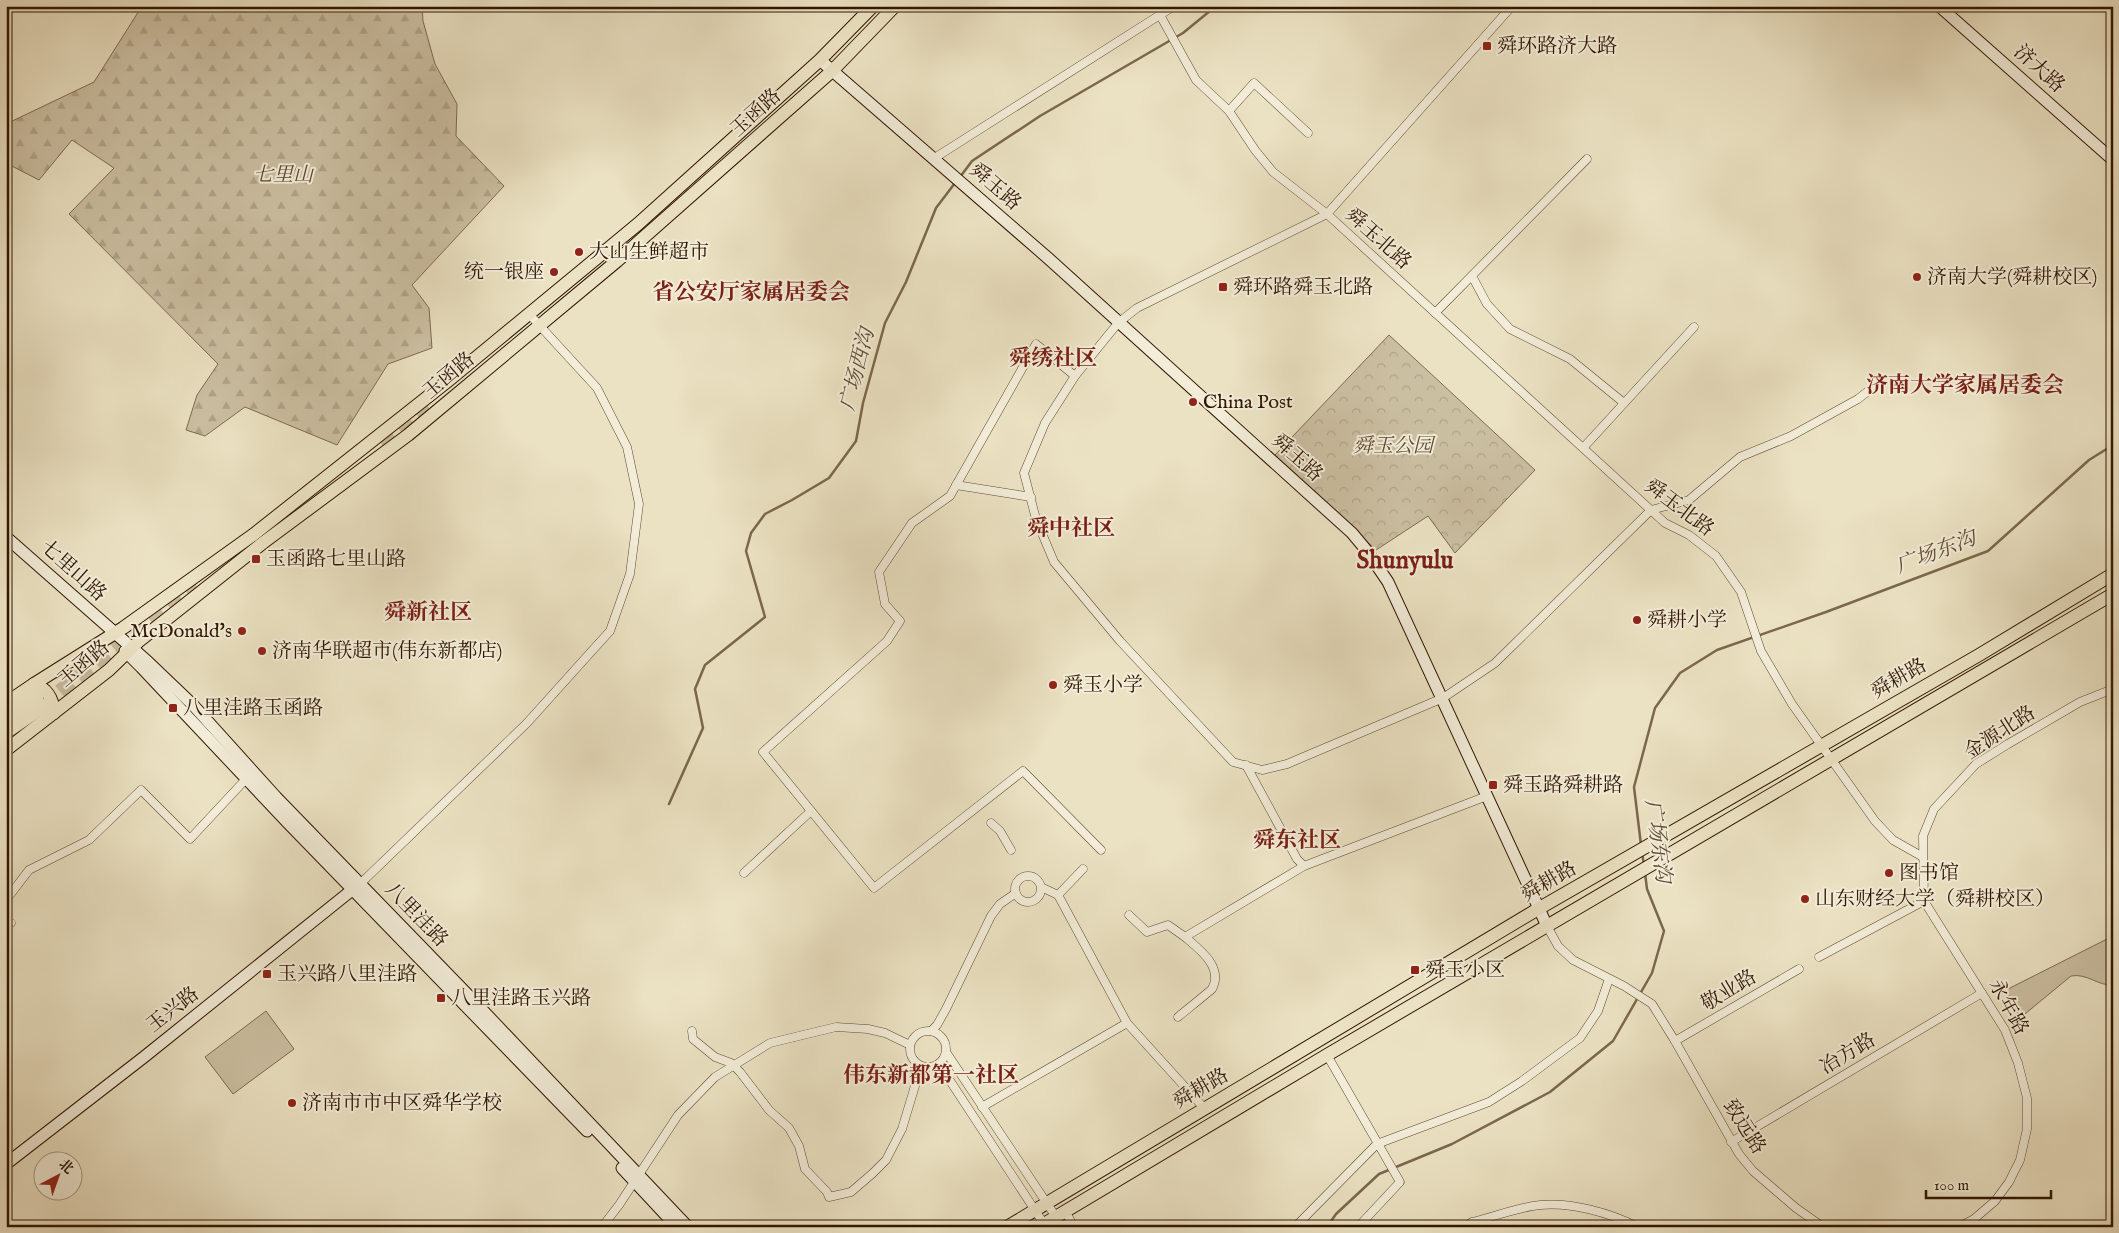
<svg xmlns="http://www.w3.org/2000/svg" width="2119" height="1233" font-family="'IM FELL English','Noto Serif SC',serif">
  <defs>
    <pattern id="forest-firs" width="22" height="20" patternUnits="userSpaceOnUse" patternTransform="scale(1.25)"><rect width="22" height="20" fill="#cbbfa2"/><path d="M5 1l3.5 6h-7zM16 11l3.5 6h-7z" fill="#afa38a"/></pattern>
    <pattern id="park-crowns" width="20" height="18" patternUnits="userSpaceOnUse" patternTransform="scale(1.25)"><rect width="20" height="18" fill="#cbbfa2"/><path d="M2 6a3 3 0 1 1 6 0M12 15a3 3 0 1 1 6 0" fill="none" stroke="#afa38a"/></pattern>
  </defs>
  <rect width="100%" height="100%" fill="#ebe2c3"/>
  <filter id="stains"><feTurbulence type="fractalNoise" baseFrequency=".004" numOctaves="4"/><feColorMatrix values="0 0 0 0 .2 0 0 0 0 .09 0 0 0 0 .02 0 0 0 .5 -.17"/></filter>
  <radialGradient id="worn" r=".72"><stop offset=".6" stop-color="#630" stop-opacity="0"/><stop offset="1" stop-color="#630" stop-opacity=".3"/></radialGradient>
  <path fill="url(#forest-firs)" stroke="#7e6a51" d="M 142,6 L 422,6 L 423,21 L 435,64 L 457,104 L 456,136 L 504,186 L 412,285 L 429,308 L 432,348 L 388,364 L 337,445 L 245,407 L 205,436 L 186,430 L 197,395 L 218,364 L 69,214 L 114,168 L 72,140 L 39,180 L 6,163 L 6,124 L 94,82 Z"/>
  <path fill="url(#park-crowns)" stroke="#7e6a51" d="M 1389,335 L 1535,470 L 1455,553 L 1428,516 L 1376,550 L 1274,456 Z"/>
  <g fill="#cbbfa2" stroke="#7e6a51">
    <path d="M 2113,936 L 2113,985 C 2098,986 2087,973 2071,976 L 2020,1018 L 2006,990 Z"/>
    <path d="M 266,1011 L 294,1049 L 233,1094 L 205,1057 Z"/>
  </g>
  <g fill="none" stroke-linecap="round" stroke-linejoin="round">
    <g stroke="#7b674d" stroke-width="2.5">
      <path d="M 960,177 L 972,161 L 1040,116 L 1183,33 L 1216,6"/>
      <path d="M 669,804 L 703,728 L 695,689 L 705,665 L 765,617 L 746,551 L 751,533 L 765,514 L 792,500 L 829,478 L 856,441 L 863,403 L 885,323 L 906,282 L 936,208 L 955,183"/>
      <path d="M 1641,845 L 1634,787 L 1655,708 L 1680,673 L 1717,650 L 1826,612 L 1988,551 L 2089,460 L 2113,445"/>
      <path d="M 1642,853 L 1644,865"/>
      <path d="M 1327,1227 L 1336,1214 L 1379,1174 L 1452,1144 L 1550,1092 L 1613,1041 L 1652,973 L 1664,931 L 1647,889 L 1645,873"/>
    </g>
    <g stroke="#c6b99c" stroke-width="15" stroke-dasharray="15 8" stroke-linecap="butt">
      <path d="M 383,446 L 430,409"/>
      <path d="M 42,706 L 110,651 L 198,588"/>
    </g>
    <defs>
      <g id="street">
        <path d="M 1160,15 L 1196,80 L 1229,111 L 1254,83 L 1308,133"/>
        <path d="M 1229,111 L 1255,150 L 1273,172 L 1327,214 L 1665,523 L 1689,535 L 1716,556 L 1741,592 L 1761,651 L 1792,704 L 1875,821 L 1893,840 L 1923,857"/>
        <path d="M 933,159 L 1174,6"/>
        <path d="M 1472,276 L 1487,304 L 1510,329 L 1570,359 L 1624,403"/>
        <path d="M 1435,313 L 1587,159"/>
        <path d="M 1075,376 L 1045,423 L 1024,473 L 1036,519 L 1054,562 L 1120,641 L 1233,762 L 1262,770 L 1287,764 L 1443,698 L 1495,663 L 1651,510 L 1689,500 L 1740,457 L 1791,436 L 1858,399 L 1872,388"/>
        <path d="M 1583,448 L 1694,327"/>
        <path d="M 956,485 L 1031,497"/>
        <path d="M 1246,765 L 1297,859 L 1304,866 L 1487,796"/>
        <path d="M 991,823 L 1000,831 L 1011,850"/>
        <path d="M 1101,850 L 1023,771 L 874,888 L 763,752 L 887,641 L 900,621 L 885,604 L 879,572 L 912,523 L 950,496 L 1036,344 L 1075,376 L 1118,323 L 1137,308 L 1327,214 L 1512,6"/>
        <path d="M 1083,869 L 1058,895 L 1127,1023 L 1204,1108"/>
        <path d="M 744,873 L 811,811"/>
        <circle cx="1028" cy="889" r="13"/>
        <path d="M 360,884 L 527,723 L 590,653 L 610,631 L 630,574 L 639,504 L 627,447 L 597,388 L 529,314"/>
        <path d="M 1041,887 L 1058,895"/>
        <path d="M 6,900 L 29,870 L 89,840 L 141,790 L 190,839 L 246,779"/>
        <path d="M 1129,915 L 1147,932 L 1168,925 L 1185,937"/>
        <path d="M 6,920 L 11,923"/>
        <path d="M 1547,926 L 1558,946 L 1573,960 L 1624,986 L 1652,1004 L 1675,1041 L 1739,1154 L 1753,1171 L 1796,1208 L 1823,1227"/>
        <path d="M 1819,957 L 1924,901"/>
        <path d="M 1178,1017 C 1184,1012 1210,991 1212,989 C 1224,967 1199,949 1185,937 L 1304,866"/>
        <circle cx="928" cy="1049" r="18"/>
        <path d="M 692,1031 L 693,1039 L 715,1057 L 731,1063 L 740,1072 L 769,1110 L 789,1128 L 799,1146 L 805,1169 L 827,1192 L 829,1197 L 851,1192 L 873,1173 L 886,1160 L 902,1129 L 921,1066"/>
        <path d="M 931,1031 L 937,1025 L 946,1009 L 991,916 L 1000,904 L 1016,893"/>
        <path d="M 1675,1041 L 1799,969"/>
        <path d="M 946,1052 L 1056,1217"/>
        <path d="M 1327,1055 L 1400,1182 L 1358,1227"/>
        <path d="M 939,1064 L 1044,1224"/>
        <path d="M 982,1107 L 1127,1023"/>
        <path d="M 1731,1142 L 1982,993"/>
        <path d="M 1065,1211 L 1074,1227"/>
        <path d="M 602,1227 L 619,1205 L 678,1115 L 715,1077 L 770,1043 L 836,1027 L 868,1029 L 885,1033 L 910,1045"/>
        <path d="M 1295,1227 L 1377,1144 L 1489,1102 L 1522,1081 L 1580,1038 L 1598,1011 L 1609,979"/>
        <path d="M 1465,1227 L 1472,1222 C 1493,1217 1519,1207 1540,1205 C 1572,1202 1610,1213 1638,1227"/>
        <path d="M 1959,1227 L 1974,1219 L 1995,1201 L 2009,1182 L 2020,1160 L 2027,1129 L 2027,1098 L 2018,1063 L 2005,1030 L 1924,901 L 1923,836 L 1934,809 L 1976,764 L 2008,744 L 2080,702 L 2113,689"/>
      </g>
      <g id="secondary">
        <path d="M 1939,6 L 2113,160"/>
        <path d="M 820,60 L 1049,259 L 1352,533 L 1367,551 L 1388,582 L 1547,926"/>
        <path d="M 6,537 L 148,662 L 193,705 L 276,797 L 471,998 L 688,1227"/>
        <path d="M 125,651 L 141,667 L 288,823 L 587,1131"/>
        <path d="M 6,1164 L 144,1057 L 357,886"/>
        <path d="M 622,1168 L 677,1227"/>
      </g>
      <g id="primary">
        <path d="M 34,684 C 48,689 53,699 54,713"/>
        <path d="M 6,703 L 34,684 L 123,628 L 253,535 L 449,380 L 638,224 L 820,60 L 873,6"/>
        <path d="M 6,750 L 109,670 L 139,641 L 264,542 L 408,435 L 617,261 L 832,71 L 895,6"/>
        <path d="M 1007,1227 L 1538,909 L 1979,655 L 2113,574"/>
        <path d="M 1039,1227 L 1327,1055 L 2113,594"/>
      </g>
      <g id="highway">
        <path d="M 6,718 L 36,697"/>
        <path d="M 6,731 L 42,706"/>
      </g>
    </defs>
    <use href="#street" stroke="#604931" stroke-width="9"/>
    <use href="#secondary" stroke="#311600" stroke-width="13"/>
    <use href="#primary" stroke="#311600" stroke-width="14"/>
    <use href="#highway" stroke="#311600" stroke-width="17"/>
    <use href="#street" stroke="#f2ecd8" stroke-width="8"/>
    <use href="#secondary" stroke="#f2ecd8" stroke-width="11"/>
    <use href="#primary" stroke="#ebe2c3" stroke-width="12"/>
    <use href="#highway" stroke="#ebe2c3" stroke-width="15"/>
  </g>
  <g fill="#8f2418" stroke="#f2ecd8" stroke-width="2">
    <rect x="1482" y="41" width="10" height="10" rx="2.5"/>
    <circle cx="579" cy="252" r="5"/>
    <circle cx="554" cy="272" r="5"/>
    <circle cx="1917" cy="277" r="5"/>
    <rect x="1218" y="282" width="10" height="10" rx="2.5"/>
    <circle cx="1193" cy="402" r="5"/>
    <rect x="251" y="554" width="10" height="10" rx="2.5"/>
    <circle cx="1637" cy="620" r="5"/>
    <circle cx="242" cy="631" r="5"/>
    <circle cx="262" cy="651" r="5"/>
    <circle cx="1053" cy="685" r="5"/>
    <rect x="168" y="703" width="10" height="10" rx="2.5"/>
    <rect x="1488" y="780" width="10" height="10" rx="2.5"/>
    <circle cx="1889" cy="873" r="5"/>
    <circle cx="1805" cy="899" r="5"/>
    <rect x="1410" y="965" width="10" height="10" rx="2.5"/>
    <rect x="262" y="969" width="10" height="10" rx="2.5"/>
    <rect x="436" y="993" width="10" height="10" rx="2.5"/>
    <circle cx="292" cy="1103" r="5"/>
  </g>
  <g text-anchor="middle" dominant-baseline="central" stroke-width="4" stroke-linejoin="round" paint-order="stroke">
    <g font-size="20" fill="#311600" stroke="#f2ecd8" text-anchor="start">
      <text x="1497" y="46">舜环路济大路</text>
      <text x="589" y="252">大山生鲜超市</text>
      <text x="544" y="272" text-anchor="end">统一银座</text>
      <text x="1927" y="277">济南大学(舜耕校区)</text>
      <text x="1233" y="287">舜环路舜玉北路</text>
      <text x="1203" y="402">China Post</text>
      <text x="266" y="559">玉函路七里山路</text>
      <text x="1647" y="620">舜耕小学</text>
      <text x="232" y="631" text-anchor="end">McDonald's</text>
      <text x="272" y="651">济南华联超市(伟东新都店)</text>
      <text x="1063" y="685">舜玉小学</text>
      <text x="183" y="708">八里洼路玉函路</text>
      <text x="1503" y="785">舜玉路舜耕路</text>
      <text x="1899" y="873">图书馆</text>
      <text x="1815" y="899">山东财经大学（舜耕校区）</text>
      <text x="1425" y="970">舜玉小区</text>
      <text x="277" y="974">玉兴路八里洼路</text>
      <text x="451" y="998">八里洼路玉兴路</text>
      <text x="302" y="1103">济南市市中区舜华学校</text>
    </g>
    <g font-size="20" fill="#311600" stroke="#f2ecd8">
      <text transform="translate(2039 69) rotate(42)">济大路</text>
      <text transform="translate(756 113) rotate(-42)">玉函路</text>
      <text transform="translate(995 187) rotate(41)">舜玉路</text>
      <text transform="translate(1378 239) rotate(42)">舜玉北路</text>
      <text transform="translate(449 376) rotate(-40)">玉函路</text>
      <text transform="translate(1297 458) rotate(42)">舜玉路</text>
      <text transform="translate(1679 508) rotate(37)">舜玉北路</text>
      <text transform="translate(73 571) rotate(42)">七里山路</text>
      <text transform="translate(84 664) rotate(-40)">玉函路</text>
      <text transform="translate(1899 679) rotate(-30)">舜耕路</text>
      <text transform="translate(2000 733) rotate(-33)">金源北路</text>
      <text transform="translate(1549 882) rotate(-30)">舜耕路</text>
      <text transform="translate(416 915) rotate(46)">八里洼路</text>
      <text transform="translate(1729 991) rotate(-31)">敬业路</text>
      <text transform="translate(2008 1007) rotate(61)">永年路</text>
      <text transform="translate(173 1010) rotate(-38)">玉兴路</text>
      <text transform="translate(1848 1054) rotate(-31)">冶方路</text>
      <text transform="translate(1201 1089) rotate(-30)">舜耕路</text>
      <text transform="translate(1744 1127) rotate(57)">致远路</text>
    </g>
    <g font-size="20" font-style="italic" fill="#5f4931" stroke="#f2ecd8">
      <text x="283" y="175">七里山</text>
      <text x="1393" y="446">舜玉公园</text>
    </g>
    <g font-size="21" font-style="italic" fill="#624c34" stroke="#f2ecd8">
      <text transform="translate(858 370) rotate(-76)">广场西沟</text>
      <text transform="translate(1936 553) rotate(-21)">广场东沟</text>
      <text transform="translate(1657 841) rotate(82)">广场东沟</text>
    </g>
    <g font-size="22" font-weight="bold" fill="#7a1f14" stroke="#f2ecd8">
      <text x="751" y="293">省公安厅家属居委会</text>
      <text x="1053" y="359">舜绣社区</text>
      <text x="1965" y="386">济南大学家属居委会</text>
      <text x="1071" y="529">舜中社区</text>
      <text x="428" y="613">舜新社区</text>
      <text x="1297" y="841">舜东社区</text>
      <text x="931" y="1076">伟东新都第一社区</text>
    </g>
    <g font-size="25" font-weight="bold" fill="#7a1f14" stroke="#f2ecd8">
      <text x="1405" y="561">Shunyulu</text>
    </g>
  </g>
  <rect width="2119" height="1233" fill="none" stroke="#ebe2c3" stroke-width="25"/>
  <rect x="8" y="8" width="2104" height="1218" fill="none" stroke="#311600" stroke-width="2.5"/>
  <rect x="12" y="12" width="2094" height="1208" fill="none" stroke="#311600"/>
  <g transform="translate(58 1176) rotate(41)"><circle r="24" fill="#f2ecd8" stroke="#a59682"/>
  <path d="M0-4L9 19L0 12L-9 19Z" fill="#8f2418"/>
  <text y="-8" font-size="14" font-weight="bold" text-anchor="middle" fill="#311600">北</text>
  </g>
  <path d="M1926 1190v8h125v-8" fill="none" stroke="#311600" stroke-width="2.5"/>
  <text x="1934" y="1190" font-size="15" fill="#311600" stroke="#f2ecd8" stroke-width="4" paint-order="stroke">100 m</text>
  <rect width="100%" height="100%" filter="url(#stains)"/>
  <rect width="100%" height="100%" fill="url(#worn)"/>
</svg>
